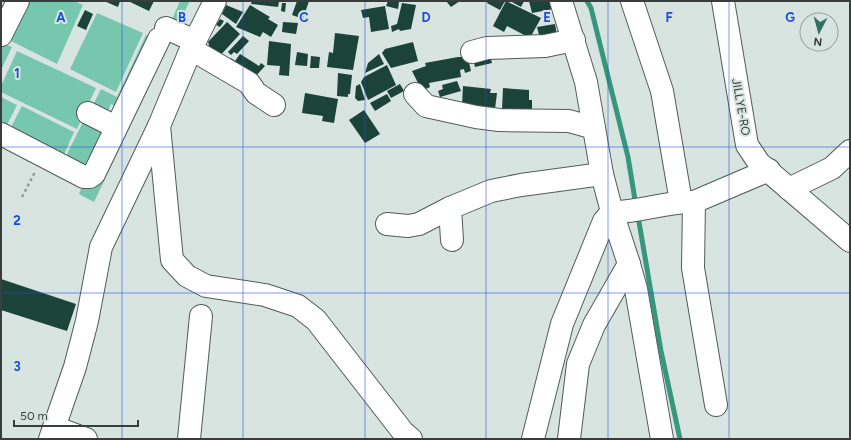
<svg xmlns="http://www.w3.org/2000/svg" width="851" height="440" font-family="Figtree,sans-serif">
  <rect width="100%" height="100%" fill="#d7e4e0"/>
  <g fill="#76c7ae">
    <path d="M 23,1 L 5,44 L 12,47 L 1,70 L 1,46 Z"/>
    <path d="M 30,1 L 74,1 L 83,5 L 57,64 L 11,41 Z"/>
    <path d="M 180,1 L 190,1 L 176,28 L 170,24 Z"/>
    <path d="M 97,13 L 143,33 L 116,92 L 70,69 Z"/>
    <path d="M 146,35 L 154,39 L 121,109 L 111,104 L 105,118 L 90,111 L 101,89 L 117,97 Z"/>
    <path d="M 164,37 L 171,41 L 94,202 L 79,194 L 84,182 Z"/>
    <path d="M 17,51 L 96,88 L 77,129 L 1,92 L 1,86 Z"/>
    <path d="M 1,97 L 17,105 L 5,129 L 1,127 Z"/>
    <path d="M 22,106 L 74,132 L 62,159 L 9,131 Z"/>
    <path d="M 86,116 L 112,129 L 92,169 L 63,162 Z"/>
  </g>
  <g fill="none" stroke-linecap="round" stroke-linejoin="round">
    <g stroke="#36967e" stroke-width="5">
      <path d="M 587,1 L 591,8 L 628,157 L 636,206"/>
      <path d="M 638,216 L 661,351 L 680,439"/>
    </g>
  </g>
  <g fill="#1b4338">
    <path d="M 104,1 L 120,1 L 118,7 Z"/>
    <path d="M 128,1 L 154,1 L 149,11 Z"/>
    <path d="M 252,1 L 277,1 L 279,2 L 278,7 L 251,4 Z"/>
    <path d="M 297,1 L 309,1 L 303,19 L 292,15 Z"/>
    <path d="M 388,1 L 399,2 L 398,9 L 386,6 Z"/>
    <path d="M 446,1 L 460,1 L 451,7 Z"/>
    <path d="M 488,1 L 505,1 L 500,10 L 487,3 Z"/>
    <path d="M 506,1 L 541,18 L 530,38 L 507,26 L 504,32 L 493,26 Z"/>
    <path d="M 510,1 L 524,1 L 521,7 Z"/>
    <path d="M 529,1 L 556,1 L 553,9 L 532,13 Z"/>
    <path d="M 282,3 L 286,3 L 285,12 L 281,11 Z"/>
    <path d="M 402,3 L 416,5 L 411,29 L 400,31 L 399,29 L 392,32 L 391,26 L 397,24 Z"/>
    <path d="M 226,5 L 243,12 L 236,24 L 222,14 Z"/>
    <path d="M 250,5 L 270,17 L 268,19 L 278,25 L 271,37 L 263,32 L 260,37 L 236,27 Z"/>
    <path d="M 385,6 L 389,29 L 371,32 L 369,17 L 363,18 L 361,10 Z"/>
    <path d="M 85,10 L 93,14 L 86,30 L 77,26 Z"/>
    <path d="M 220,19 L 224,21 L 220,27 L 216,25 Z"/>
    <path d="M 227,22 L 240,34 L 217,59 L 206,49 L 209,45 L 208,42 Z"/>
    <path d="M 283,22 L 298,23 L 296,34 L 282,32 Z"/>
    <path d="M 555,24 L 557,35 L 540,39 L 537,27 Z"/>
    <path d="M 335,33 L 359,36 L 353,70 L 327,67 L 329,52 L 333,53 Z"/>
    <path d="M 243,36 L 249,41 L 237,54 L 234,52 L 231,55 L 228,52 Z"/>
    <path d="M 269,41 L 291,44 L 289,76 L 279,75 L 280,66 L 267,65 Z"/>
    <path d="M 413,42 L 418,61 L 391,68 L 382,53 L 385,49 Z"/>
    <path d="M 297,52 L 308,54 L 307,66 L 295,65 Z"/>
    <path d="M 240,54 L 259,66 L 261,63 L 265,66 L 255,77 L 227,64 L 231,58 L 235,61 Z"/>
    <path d="M 379,54 L 384,64 L 365,73 L 368,63 Z"/>
    <path d="M 490,55 L 492,63 L 475,67 L 473,59 Z"/>
    <path d="M 311,56 L 320,57 L 319,68 L 310,68 Z"/>
    <path d="M 458,57 L 462,57 L 463,59 L 468,58 L 471,71 L 465,73 L 464,69 L 460,70 L 461,77 L 429,83 L 430,87 L 422,91 L 412,71 L 426,66 L 425,63 Z"/>
    <path d="M 387,65 L 396,85 L 368,100 L 361,82 L 364,77 Z"/>
    <path d="M 338,73 L 352,75 L 350,94 L 348,94 L 348,97 L 337,96 Z"/>
    <path d="M 457,81 L 461,91 L 440,97 L 438,91 L 443,89 L 442,85 Z"/>
    <path d="M 360,84 L 365,100 L 358,101 L 355,98 L 356,86 Z"/>
    <path d="M 400,84 L 404,91 L 391,98 L 387,91 Z"/>
    <path d="M 463,86 L 491,89 L 490,93 L 497,93 L 495,109 L 462,106 Z"/>
    <path d="M 503,88 L 529,90 L 529,100 L 532,100 L 532,110 L 502,110 Z"/>
    <path d="M 305,93 L 338,99 L 334,123 L 322,121 L 323,116 L 302,113 Z"/>
    <path d="M 387,94 L 391,101 L 375,111 L 370,103 Z"/>
    <path d="M 364,110 L 380,134 L 365,143 L 349,120 Z"/>
    <path d="M 1,279 L 76,304 L 67,331 L 1,310 Z"/>
  </g>
  <g fill="none" stroke-linecap="round" stroke-linejoin="round">
    <defs>
      <g id="minor">
        <path d="M 561,1 L 586,82 L 602,174 L 612,212 L 629,264 L 636,289 L 662,439"/>
        <path d="M 632,1 L 662,91 L 681,202"/>
        <path d="M 723,1 L 747,145 L 759,163 L 850,241"/>
        <path d="M 166,28 L 195,41"/>
        <path d="M 1,35 L 18,1"/>
        <path d="M 191,49 L 249,83 L 256,93 L 274,105"/>
        <path d="M 472,52 L 487,48 L 545,46 L 574,40"/>
        <path d="M 415,94 L 426,106 L 476,117 L 499,120 L 569,121 L 594,128"/>
        <path d="M 88,113 L 116,127"/>
        <path d="M 159,126 L 172,260 L 187,276 L 206,286 L 265,295 L 298,306 L 316,320 L 403,432 L 411,439"/>
        <path d="M 1,134 L 84,177 L 90,177 L 94,174 L 159,39"/>
        <path d="M 789,189 L 832,168 L 850,151"/>
        <path d="M 694,202 L 693,268 L 716,405"/>
        <path d="M 450,208 L 452,240"/>
        <path d="M 387,224 L 408,226 L 419,224 L 450,208 L 491,191 L 521,185 L 602,174"/>
        <path d="M 54,427 L 86,439"/>
        <path d="M 50,439 L 75,367 L 87,321 L 101,247 L 159,126 L 191,49 L 215,1"/>
        <path d="M 189,439 L 201,316"/>
        <path d="M 533,439 L 562,324 L 604,221 L 612,212 C 639,213 666,201 694,202 L 769,170"/>
        <path d="M 569,439 L 578,364 L 594,325 L 629,264"/>
      </g>
    </defs>
    <use href="#minor" stroke="#515c58" stroke-width="24"/>
    <path stroke="#929b98" stroke-width="2.5" stroke-dasharray="3 3" stroke-linecap="butt" d="M 22,197 L 35,172"/>
    <use href="#minor" stroke="#fff" stroke-width="22"/>
  </g>
  <path fill="none" stroke="#1d4ed8" stroke-width="1" stroke-opacity="0.55" d="M 122,1 L 122,439M 243,1 L 243,439M 365,1 L 365,439M 486,1 L 486,439M 608,1 L 608,439M 729,1 L 729,439M 1,147 L 850,147M 1,293 L 850,293"/>
  <g text-anchor="middle" dominant-baseline="central" stroke-width="4" stroke-linejoin="round" paint-order="stroke">
    <g font-size="12" fill="#393e3c" stroke="#d7e4e0">
      <text transform="translate(741 107) rotate(80)">JILLYE-RO</text>
    </g>
  </g>
  <g font-size="13" text-anchor="middle" font-weight="bold" fill="#1d4ed8" stroke="#d7e4e0" stroke-width="4" stroke-linejoin="round" paint-order="stroke">
    <text x="61" y="22">A</text>
    <text x="182" y="22">B</text>
    <text x="304" y="22">C</text>
    <text x="426" y="22">D</text>
    <text x="547" y="22">E</text>
    <text x="669" y="22">F</text>
    <text x="790" y="22">G</text>
    <text x="17" y="78">1</text>
    <text x="17" y="225">2</text>
    <text x="17" y="371">3</text>
  </g>
  <rect width="851" height="440" fill="none" stroke="#393e3c" stroke-width="4"/>
  <g transform="translate(819 32) rotate(186)"><circle r="19" fill="#d7e4e0" stroke="#98a29e"/>
  <path d="M0-3L7 15L0 10L-7 15Z" fill="#32715f"/>
  <text y="-6" font-size="11" font-weight="bold" text-anchor="middle" fill="#393e3c">N</text>
  </g>
  <path d="M14 420v6h124v-6" fill="none" stroke="#393e3c" stroke-width="2"/>
  <text x="20" y="420" font-size="12" fill="#393e3c" stroke="#d7e4e0" stroke-width="3" paint-order="stroke">50 m</text>
</svg>
